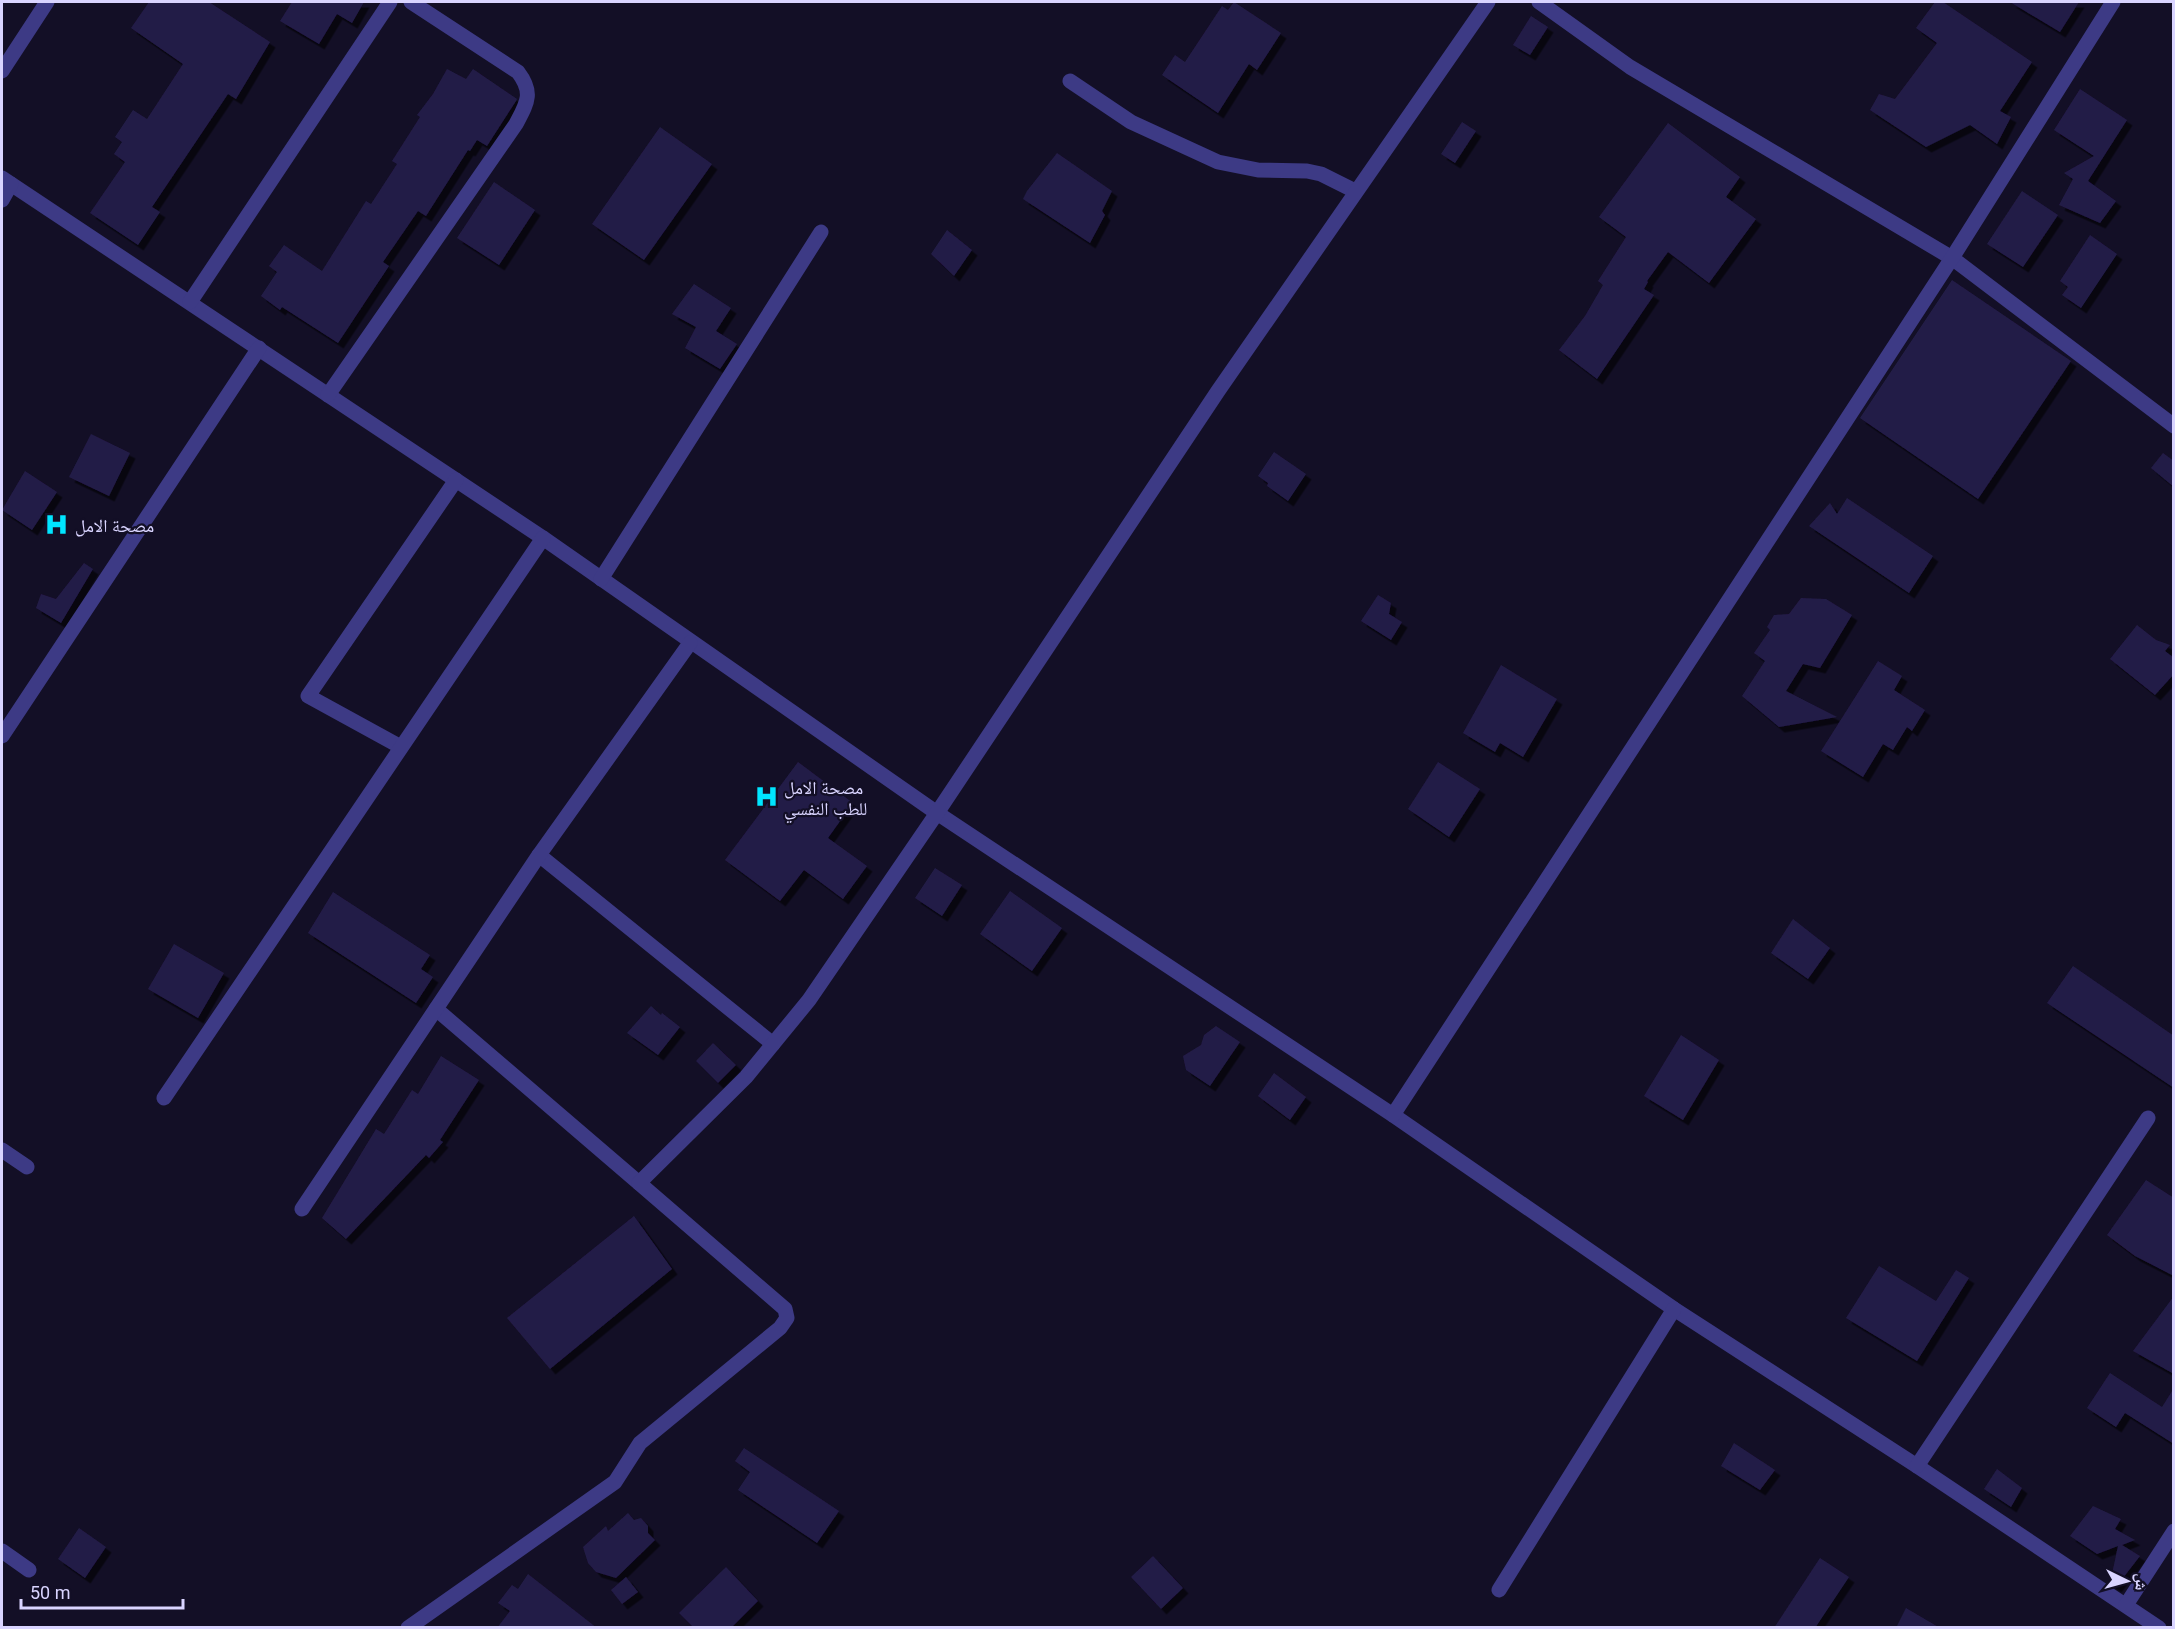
<svg xmlns="http://www.w3.org/2000/svg" width="2175" height="1629" font-family="Roboto,'Noto Naskh Arabic',sans-serif">
  <defs>
    <filter id="shadow"><feDropShadow dx="5.5" dy="5.5" stdDeviation="0" flood-color="#0009"/></filter>
  </defs>
  <rect width="100%" height="100%" fill="#130f26"/>
  <g fill="#241b47" filter="url(#shadow)">
    <path d="M 149,2 L 209,2 L 270,42 L 236,99 L 228,94 L 152,207 L 160,212 L 138,245 L 90,213 L 125,162 L 114,154 L 122,142 L 115,137 L 133,110 L 147,119 L 183,64 L 131,28 Z"/>
    <path d="M 292,2 L 364,2 L 352,23 L 337,14 L 319,44 L 280,21 Z"/>
    <path d="M 1234,2 L 1281,33 L 1257,70 L 1249,64 L 1218,113 L 1162,75 L 1175,55 L 1185,62 L 1222,6 L 1228,10 Z"/>
    <path d="M 1935,2 L 1943,2 L 2032,62 L 2000,111 L 2011,117 L 1997,144 L 1970,125 L 1926,147 L 1870,110 L 1879,94 L 1895,99 L 1937,43 L 1916,28 Z"/>
    <path d="M 2010,2 L 2079,2 L 2060,32 Z"/>
    <path d="M 1531,16 L 1548,27 L 1530,55 L 1513,45 Z"/>
    <path d="M 447,69 L 466,79 L 473,69 L 517,99 L 516,101 L 487,146 L 477,140 L 470,151 L 468,150 L 426,216 L 418,211 L 383,262 L 389,266 L 338,343 L 282,307 L 280,310 L 261,296 L 277,272 L 269,266 L 284,245 L 322,271 L 366,201 L 371,204 L 397,164 L 392,161 L 420,117 L 417,115 L 433,94 Z"/>
    <path d="M 2080,89 L 2127,120 L 2088,181 L 2116,201 L 2100,223 L 2059,205 L 2073,179 L 2064,173 L 2094,156 L 2054,130 Z"/>
    <path d="M 1462,122 L 1476,131 L 1455,163 L 1441,154 Z"/>
    <path d="M 1668,123 L 1740,177 L 1726,197 L 1756,219 L 1709,283 L 1668,252 L 1647,281 L 1648,282 L 1644,289 L 1654,295 L 1597,379 L 1559,350 L 1585,316 L 1603,285 L 1598,281 L 1626,237 L 1599,217 Z"/>
    <path d="M 660,127 L 712,164 L 644,260 L 592,224 Z"/>
    <path d="M 1057,153 L 1112,191 L 1102,211 L 1105,215 L 1090,243 L 1023,199 L 1027,191 Z"/>
    <path d="M 494,182 L 535,210 L 499,265 L 457,238 Z"/>
    <path d="M 2022,191 L 2058,215 L 2023,267 L 1987,244 Z"/>
    <path d="M 947,230 L 972,250 L 954,276 L 931,254 Z"/>
    <path d="M 2090,235 L 2117,254 L 2081,308 L 2062,295 L 2068,287 L 2060,281 Z"/>
    <path d="M 1952,280 L 2071,361 L 1978,499 L 1860,418 Z"/>
    <path d="M 694,284 L 731,308 L 716,331 L 737,344 L 720,369 L 685,348 L 696,327 L 672,314 Z"/>
    <path d="M 91,434 L 130,453 L 109,496 L 69,477 Z"/>
    <path d="M 1274,452 L 1306,474 L 1288,501 L 1267,486 L 1268,483 L 1258,476 Z"/>
    <path d="M 2163,453 L 2174,461 L 2174,487 L 2151,468 Z"/>
    <path d="M 25,471 L 57,492 L 32,530 L 2,510 Z"/>
    <path d="M 1847,498 L 1933,556 L 1909,593 L 1809,526 L 1830,503 L 1837,514 Z"/>
    <path d="M 84,563 L 93,569 L 61,623 L 36,608 L 41,594 L 56,599 Z"/>
    <path d="M 1378,595 L 1391,603 L 1389,614 L 1402,622 L 1391,640 L 1361,621 Z"/>
    <path d="M 1801,598 L 1826,599 L 1852,615 L 1820,668 L 1803,664 L 1786,691 L 1837,717 L 1779,727 L 1742,696 L 1765,661 L 1754,653 L 1770,630 L 1767,627 L 1774,615 L 1789,614 Z"/>
    <path d="M 2137,625 L 2156,640 L 2170,645 L 2165,651 L 2174,658 L 2174,674 L 2155,695 L 2110,659 Z"/>
    <path d="M 1878,661 L 1902,676 L 1894,690 L 1925,710 L 1912,731 L 1907,727 L 1893,750 L 1883,744 L 1863,777 L 1821,751 Z"/>
    <path d="M 1501,665 L 1557,699 L 1523,757 L 1500,743 L 1495,752 L 1463,733 Z"/>
    <path d="M 798,762 L 853,803 L 828,838 L 867,866 L 843,899 L 804,870 L 780,901 L 725,860 Z"/>
    <path d="M 1438,762 L 1480,789 L 1449,837 L 1408,809 Z"/>
    <path d="M 935,868 L 962,885 L 942,916 L 915,898 Z"/>
    <path d="M 1010,891 L 1062,928 L 1032,971 L 980,934 Z"/>
    <path d="M 333,892 L 430,955 L 421,969 L 433,977 L 416,1003 L 308,933 Z"/>
    <path d="M 1793,919 L 1830,948 L 1808,979 L 1771,953 Z"/>
    <path d="M 174,944 L 224,973 L 198,1018 L 148,989 Z"/>
    <path d="M 2073,966 L 2174,1036 L 2174,1088 L 2047,1003 Z"/>
    <path d="M 651,1006 L 661,1015 L 662,1013 L 680,1027 L 658,1055 L 627,1033 Z"/>
    <path d="M 1216,1026 L 1240,1042 L 1210,1086 L 1186,1070 L 1183,1056 L 1201,1045 L 1204,1035 Z"/>
    <path d="M 1681,1035 L 1719,1060 L 1683,1120 L 1644,1096 Z"/>
    <path d="M 713,1043 L 736,1065 L 718,1083 L 696,1061 Z"/>
    <path d="M 441,1056 L 479,1080 L 440,1140 L 443,1142 L 429,1158 L 426,1155 L 346,1239 L 322,1218 L 376,1129 L 384,1134 L 412,1090 L 418,1094 Z"/>
    <path d="M 1274,1073 L 1306,1097 L 1290,1120 L 1258,1096 Z"/>
    <path d="M 2146,1180 L 2174,1198 L 2174,1276 L 2135,1256 L 2107,1235 Z"/>
    <path d="M 634,1216 L 672,1269 L 550,1369 L 507,1318 Z"/>
    <path d="M 1879,1266 L 1936,1301 L 1956,1270 L 1969,1278 L 1917,1361 L 1846,1318 Z"/>
    <path d="M 2174,1296 L 2174,1374 L 2133,1351 Z"/>
    <path d="M 2110,1373 L 2162,1407 L 2174,1388 L 2174,1444 L 2125,1413 L 2116,1427 L 2087,1408 Z"/>
    <path d="M 1734,1443 L 1775,1470 L 1760,1490 L 1721,1466 Z"/>
    <path d="M 744,1448 L 839,1511 L 817,1543 L 738,1490 L 750,1472 L 735,1461 Z"/>
    <path d="M 1997,1469 L 2022,1488 L 2011,1507 L 1984,1489 Z"/>
    <path d="M 2093,1506 L 2121,1519 L 2115,1529 L 2135,1540 L 2122,1545 L 2140,1556 L 2116,1587 L 2110,1583 L 2118,1546 L 2097,1554 L 2070,1536 Z"/>
    <path d="M 628,1513 L 634,1520 L 641,1518 L 648,1526 L 648,1533 L 655,1540 L 616,1578 L 596,1572 L 588,1563 L 583,1547 L 606,1526 L 608,1531 Z"/>
    <path d="M 79,1528 L 106,1547 L 85,1578 L 58,1559 Z"/>
    <path d="M 1153,1556 L 1183,1588 L 1161,1609 L 1131,1577 Z"/>
    <path d="M 1820,1558 L 1849,1577 L 1815,1628 L 1774,1628 Z"/>
    <path d="M 726,1567 L 758,1601 L 731,1628 L 694,1628 L 679,1613 Z"/>
    <path d="M 528,1574 L 597,1628 L 497,1628 L 510,1611 L 498,1603 L 512,1585 L 518,1589 Z"/>
    <path d="M 626,1577 L 638,1592 L 622,1604 L 611,1590 Z"/>
    <path d="M 1906,1608 L 1940,1628 L 1896,1628 Z"/>
  </g>
  <g fill="none" stroke-linecap="round" stroke-linejoin="round">
    <g stroke="#3d3a85" stroke-width="15">
      <path d="M 1539,2 L 1630,67 L 1952,258 L 2174,426"/>
      <path d="M 2,71 L 47,2"/>
      <path d="M 1070,81 L 1131,122 L 1218,162 L 1258,170 L 1307,171 L 1321,174 L 1355,191"/>
      <path d="M 2,178 L 543,538 L 937,813 L 1393,1115 L 1674,1309 L 1917,1466 L 2159,1628"/>
      <path d="M 2,200 L 11,184"/>
      <path d="M 190,302 L 390,2"/>
      <path d="M 328,395 L 516,124 C 527,103 534,93 518,72 L 411,2"/>
      <path d="M 601,579 L 821,232"/>
      <path d="M 2,736 L 259,348"/>
      <path d="M 401,747 L 308,696 L 456,480"/>
      <path d="M 539,855 L 773,1044"/>
      <path d="M 436,1009 L 639,1183"/>
      <path d="M 164,1098 L 543,538"/>
      <path d="M 1393,1115 L 1952,258 L 2113,2"/>
      <path d="M 2,1150 L 27,1167"/>
      <path d="M 302,1209 L 539,855 L 690,643"/>
      <path d="M 1917,1466 L 2148,1118"/>
      <path d="M 2,1551 L 29,1570"/>
      <path d="M 1499,1590 L 1674,1309"/>
      <path d="M 2126,1605 L 2174,1531"/>
      <path d="M 408,1628 L 615,1482 L 640,1443 L 780,1328 L 787,1318 L 785,1309 L 639,1183 L 746,1077 L 809,1000 L 937,813 L 1218,391 L 1488,2"/>
    </g>
  </g>
  <defs>
    <symbol id="hospital-bare" viewBox="-9 -9 18 18"><path d="M-5-5h3v3.5h4V-5h3V5h-3V1.5h-4V5h-3Z" fill="#00e5ff" stroke="#130f26" stroke-width="2.5" paint-order="stroke"/></symbol>
  </defs>
  <g fill-rule="evenodd">
    <use href="#hospital-bare" x="40" y="508" width="33" height="33"/>
    <use href="#hospital-bare" x="750" y="780" width="33" height="33"/>
  </g>
  <g text-anchor="middle" dominant-baseline="central" stroke-width="4.5" stroke-linejoin="round" paint-order="stroke">
    <g font-size="18" fill="#d9d4ff" stroke="#130f26" text-anchor="start">
      <text x="75" y="525">مصحة الامل</text>
      <text x="784" y="787">مصحة الامل<tspan x="784" dy="21">للطب النفسي</tspan></text>
    </g>
  </g>
  <rect width="2175" height="1629" fill="none" stroke="#d9d4ff" stroke-width="6"/>
  <g transform="translate(2127 1581) rotate(95)" stroke="#130f26" stroke-width="4.5" paint-order="stroke">
  <path d="M0-4.5L10 22L0 15L-10 22Z" fill="#d9d4ff"/>
  <text y="-9" font-size="16" font-weight="bold" text-anchor="middle" fill="#d9d4ff">ش</text>
  </g>
  <path d="M21 1599v9h162v-9" fill="none" stroke="#d9d4ff" stroke-width="3"/>
  <text x="30" y="1599" font-size="18" fill="#d9d4ff" stroke="#130f26" stroke-width="4.5" paint-order="stroke">50 m</text>
</svg>
